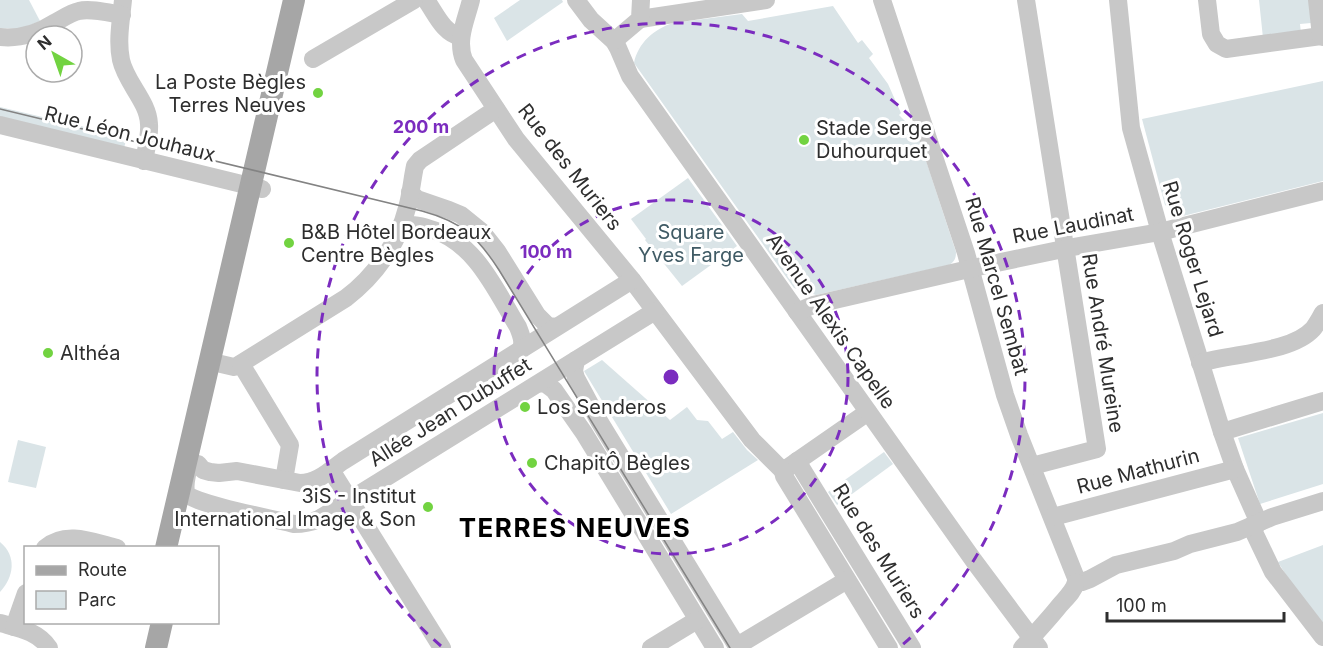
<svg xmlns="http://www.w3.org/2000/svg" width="1323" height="648" font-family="Inter,sans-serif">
  <rect width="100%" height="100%" fill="#fff"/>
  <g fill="#dae4e7">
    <path d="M 0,0 L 29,0 L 40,21 L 21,29 L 0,28 Z"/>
    <path d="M 520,0 L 562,0 L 563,2 L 507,41 L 494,18 Z"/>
    <path d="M 1259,0 L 1309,0 L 1311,23 L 1300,24 L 1301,33 L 1263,38 Z"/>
    <path d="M 833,6 L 858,43 L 862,40 L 873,54 L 869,58 L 888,84 L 901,113 L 899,115 L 905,121 L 914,124 L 956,252 C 956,259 954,262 949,265 L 816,295 L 794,288 L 634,63 C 638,43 654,29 673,23 L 742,14 L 748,21 Z"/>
    <path d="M 1323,81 L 1323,181 L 1183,216 L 1165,205 L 1142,119 Z"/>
    <path d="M 0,107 L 127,137 L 124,148 L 0,118 Z"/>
    <path d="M 688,178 L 737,246 L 682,286 L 645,240 L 646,239 L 631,219 Z"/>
    <path d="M 602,360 L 670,420 L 687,407 L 697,420 L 708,421 L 722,439 L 733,432 L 747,450 L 758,460 L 671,514 L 584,371 Z"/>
    <path d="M 1323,413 L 1323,484 L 1260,504 L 1238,438 Z"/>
    <path d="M 18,440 L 46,447 L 36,488 L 8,482 Z"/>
    <path d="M 884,452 L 893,464 L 837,505 L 828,492 Z"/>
    <path d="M 0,542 C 17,556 14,577 0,592 Z"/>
    <path d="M 1323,545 L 1323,626 L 1294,588 L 1278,562 Z"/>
  </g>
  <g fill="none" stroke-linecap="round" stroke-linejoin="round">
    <g stroke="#c8c8c8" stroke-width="18">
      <path d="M 123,0 C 121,20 117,41 121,60 C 126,83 148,101 149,124 C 150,136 146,149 144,161"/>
      <path d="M 426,0 C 436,14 443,33 461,37"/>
      <path d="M 471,0 C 466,20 456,40 464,60 L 516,139 L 632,280 L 752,440 L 783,471 L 868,412"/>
      <path d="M 576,0 L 591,20 L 614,41 L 618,48 L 630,76 L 974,561 L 1039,648"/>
      <path d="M 882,0 L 966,253 L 1005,395 L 1019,435 L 1076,578 L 1076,582"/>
      <path d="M 1026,0 L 1097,449 L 1032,466"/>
      <path d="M 1118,0 L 1131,128 L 1160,232 L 1222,432 L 1235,469 L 1259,523"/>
      <path d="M 1207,0 L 1211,34 L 1217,44 L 1226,49 L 1321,36 L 1323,37"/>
      <path d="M 1317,0 L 1321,36"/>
      <path d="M 640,19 L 766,0"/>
      <path d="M 0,37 C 20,39 37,34 54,23 C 62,19 70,13 79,11 C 90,8 110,13 122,15"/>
      <path d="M 614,41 L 640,19 L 641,0"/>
      <path d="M 313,59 L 414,0"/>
      <path d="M 0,125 L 262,189"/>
      <path d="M 410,192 L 417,199 L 449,210 L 461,215 L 482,232 L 497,251 L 537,315 L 548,326 L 556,327"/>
      <path d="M 399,229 C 410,223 419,225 430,229 C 475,241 496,291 518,327 C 521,335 524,341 521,350"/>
      <path d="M 797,312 L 813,305 L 982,266 L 1073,247 L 1160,232 L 1323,191"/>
      <path d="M 576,360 L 574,371 L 576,378 L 599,421 L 738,648"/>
      <path d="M 1200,363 C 1232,353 1291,353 1313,329 C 1317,324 1320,318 1323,313"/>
      <path d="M 221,364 L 234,367 L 237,366 L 346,298 C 375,276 398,244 407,208 C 411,194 412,180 415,166 L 420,160 L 496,109"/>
      <path d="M 241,364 L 290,445 L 284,480"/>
      <path d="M 540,383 L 546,384 L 554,390 L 584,433 L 715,648"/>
      <path d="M 1222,432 L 1323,401"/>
      <path d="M 797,461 L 912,648"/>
      <path d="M 198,464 L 203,470 L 210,472 L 219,473 L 237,471 L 300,483 C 317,483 329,471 343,461 L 632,280"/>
      <path d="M 331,470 L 442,648"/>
      <path d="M 783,471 L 784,476 L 889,648"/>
      <path d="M 187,475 C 186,481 184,488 187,494 C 192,503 278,520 294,524 C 303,524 310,523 319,519 L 655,311"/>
      <path d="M 1053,517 L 1235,469"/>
      <path d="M 1251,526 L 1273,572 L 1323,637"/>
      <path d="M 45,548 C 66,530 93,542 117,548"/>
      <path d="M 1076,582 L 1082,582 L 1090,579 L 1116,565 L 1174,551 L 1190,544 L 1237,532 L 1272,517 L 1323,501"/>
      <path d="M 0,623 C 18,628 38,631 49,648"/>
      <path d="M 14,627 L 26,593"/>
      <path d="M 737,646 L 847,580"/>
      <path d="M 651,648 L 697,620"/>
      <path d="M 1022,648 C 1035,634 1048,620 1060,605 C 1066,598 1074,591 1076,582"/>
    </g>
    <g stroke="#a6a6a6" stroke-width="22">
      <path d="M 166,548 L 294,0"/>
      <path d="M 156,648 L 162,622"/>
    </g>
    <path stroke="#838383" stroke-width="1.5" d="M 0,109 L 422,211 C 462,222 477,236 499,270 L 730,648"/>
  </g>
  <g fill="none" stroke="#7b2cbf" stroke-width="3" stroke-dasharray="10 8">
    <circle cx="671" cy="377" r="177"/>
    <path d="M441 646A354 354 0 1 1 901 646"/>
  </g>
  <g fill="#72d341" stroke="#fff" stroke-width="2">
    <circle cx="318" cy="93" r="6"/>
    <circle cx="804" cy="140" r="6"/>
    <circle cx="289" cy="243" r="6"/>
    <circle cx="48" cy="353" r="6"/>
    <circle cx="525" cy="407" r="6"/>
    <circle cx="532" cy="463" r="6"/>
    <circle cx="428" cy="507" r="6"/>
  </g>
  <g text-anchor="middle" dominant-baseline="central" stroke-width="6" stroke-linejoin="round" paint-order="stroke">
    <g font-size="20" fill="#2e2e2e" stroke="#fff" text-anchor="start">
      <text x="306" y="82" text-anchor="end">La Poste Bègles<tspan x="306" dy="23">Terres Neuves</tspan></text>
      <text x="816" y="128">Stade Serge<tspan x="816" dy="23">Duhourquet</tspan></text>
      <text x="301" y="232">B&amp;B Hôtel Bordeaux<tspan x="301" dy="23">Centre Bègles</tspan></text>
      <text x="60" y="353">Althéa</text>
      <text x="537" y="407">Los Senderos</text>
      <text x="544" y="463">ChapitÔ Bègles</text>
      <text x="416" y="496" text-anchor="end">3iS - Institut<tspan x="416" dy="23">International Image &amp; Son</tspan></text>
    </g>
    <g font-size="20" fill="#2e2e2e" stroke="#fff">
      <text transform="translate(130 134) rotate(14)">Rue Léon Jouhaux</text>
      <text transform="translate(570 167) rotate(52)">Rue des Muriers</text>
      <text transform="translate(1073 225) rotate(-11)">Rue Laudinat</text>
      <text transform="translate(1193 259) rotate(73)">Rue Roger Lejard</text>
      <text transform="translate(997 286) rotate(74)">Rue Marcel Sembat</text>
      <text transform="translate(831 321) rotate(55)">Avenue Alexis Capelle</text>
      <text transform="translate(1103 343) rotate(81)">Rue André Mureine</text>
      <text transform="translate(450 412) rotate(-32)">Allée Jean Dubuffet</text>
      <text transform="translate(1138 471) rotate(-15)">Rue Mathurin</text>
      <text transform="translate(879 551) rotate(58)">Rue des Muriers</text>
    </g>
    <g font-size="20" fill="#405b65" stroke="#fff">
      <text x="691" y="232">Square<tspan x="691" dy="23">Yves Farge</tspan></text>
    </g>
    <g font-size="26" font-weight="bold" letter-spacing="1.5" fill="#000" stroke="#fff">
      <text x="575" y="527">TERRES NEUVES</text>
    </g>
  </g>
  <circle cx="671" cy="377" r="9" fill="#7b2cbf" stroke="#fff" stroke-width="3"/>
  <g font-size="18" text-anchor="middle" font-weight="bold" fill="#7b2cbf" stroke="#fff" stroke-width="6" stroke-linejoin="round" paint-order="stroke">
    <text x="421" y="133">200 m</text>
    <text x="546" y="258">100 m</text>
  </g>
  <rect x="24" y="546" width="195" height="78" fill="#ffffff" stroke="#ababab" stroke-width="1.5"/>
  <rect x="36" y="566" width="30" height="9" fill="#a6a6a6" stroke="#ababab" stroke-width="1.5"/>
  <text x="78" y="576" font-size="18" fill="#2e2e2e">Route</text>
  <rect x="36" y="591" width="30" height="18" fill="#dae4e7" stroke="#ababab" stroke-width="1.5"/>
  <text x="78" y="606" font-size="18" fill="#2e2e2e">Parc</text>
  <g transform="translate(54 54) rotate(320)"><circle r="28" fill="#ffffff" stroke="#ababab" stroke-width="1.5"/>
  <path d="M0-4.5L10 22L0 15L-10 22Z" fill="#72d341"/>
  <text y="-9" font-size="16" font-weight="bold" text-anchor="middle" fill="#2e2e2e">N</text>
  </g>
  <path d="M1107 612v9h177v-9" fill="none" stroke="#2e2e2e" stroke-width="3"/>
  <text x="1116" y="612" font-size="18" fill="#2e2e2e" stroke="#ffffff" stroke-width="4.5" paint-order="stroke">100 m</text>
</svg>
